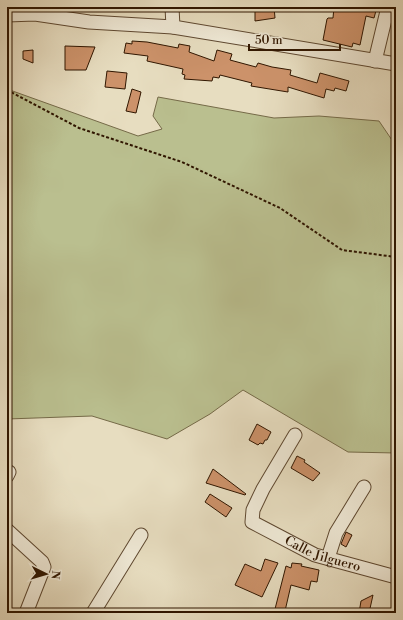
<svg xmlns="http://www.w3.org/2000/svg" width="403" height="620" font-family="'Libre Bodoni',serif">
  <rect width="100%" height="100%" fill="#e7ddc0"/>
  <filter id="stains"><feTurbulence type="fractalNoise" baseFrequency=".005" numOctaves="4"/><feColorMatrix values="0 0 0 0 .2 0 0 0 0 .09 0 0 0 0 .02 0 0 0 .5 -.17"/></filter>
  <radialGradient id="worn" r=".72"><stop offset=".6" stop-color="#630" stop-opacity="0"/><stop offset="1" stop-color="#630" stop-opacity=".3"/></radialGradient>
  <path fill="#babf8f" stroke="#756a48" d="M 7,89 L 138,136 L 162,129 L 153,116 L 158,97 L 274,118 L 319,116 L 379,121 L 396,146 L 396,453 L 348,452 L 243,390 L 210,414 L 167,439 L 92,416 L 7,419 Z"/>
  <g fill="#cc926a" stroke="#301600">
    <path d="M 255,7 L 274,7 L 275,18 L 255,21 Z"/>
    <path d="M 334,7 L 377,7 L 374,18 L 366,16 L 360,45 L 353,43 L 352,47 L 323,40 L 327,19 L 328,18 L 333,18 Z"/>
    <path d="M 132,41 L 147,42 L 178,48 L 179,44 L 190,46 L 189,52 L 214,61 L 217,50 L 232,54 L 230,60 L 256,67 L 258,63 L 272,67 L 291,70 L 290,75 L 317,83 L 320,73 L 349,81 L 346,91 L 335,88 L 334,91 L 326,89 L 324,98 L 288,87 L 288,92 L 251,86 L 252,83 L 220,75 L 219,78 L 213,77 L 212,81 L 184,79 L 185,75 L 182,74 L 183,69 L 147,61 L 148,56 L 124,53 L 126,43 L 132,44 Z"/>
    <path d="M 65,46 L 95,47 L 86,70 L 65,70 Z"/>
    <path d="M 33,50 L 33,63 L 23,59 L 23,51 Z"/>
    <path d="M 107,71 L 127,73 L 125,89 L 105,87 Z"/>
    <path d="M 132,89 L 141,92 L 136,113 L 126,111 Z"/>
    <path d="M 257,424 L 271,432 L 267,440 L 265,440 L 263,444 L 260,443 L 258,445 L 249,440 Z"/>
    <path d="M 297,456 L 305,460 L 304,462 L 320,473 L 313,481 L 291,468 Z"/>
    <path d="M 213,469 L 246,494 L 245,495 L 206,483 Z"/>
    <path d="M 210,494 L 232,508 L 226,517 L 205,502 Z"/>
    <path d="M 346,532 L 352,535 L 346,547 L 341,544 Z"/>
    <path d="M 265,559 L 278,563 L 262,597 L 235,585 L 245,564 L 261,571 Z"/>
    <path d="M 292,563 L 302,564 L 301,566 L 319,570 L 317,582 L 311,581 L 309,590 L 291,585 L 285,611 L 275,609 L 286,566 L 291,568 Z"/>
    <path d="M 373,595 L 369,613 L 359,613 L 361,601 Z"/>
  </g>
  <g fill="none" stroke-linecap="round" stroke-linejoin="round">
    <defs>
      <g id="minor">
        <path d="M 172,7 L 173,27"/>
        <path d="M 7,15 L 35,14 L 89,22 L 173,27 L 396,64"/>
        <path d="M 375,61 L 388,7"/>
        <path id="s1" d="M 295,435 L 263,489 L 253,510 L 252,522 L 315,555 L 396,577"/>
        <path d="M 7,476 L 9,472"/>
        <path d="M 7,530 L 42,562 L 44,567 L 26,613"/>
        <path d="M 328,558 L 336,533 L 364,487"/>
        <path d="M 93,613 L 141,535"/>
      </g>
    </defs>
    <use href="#minor" stroke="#5e4830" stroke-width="15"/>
    <path stroke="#301600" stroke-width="2" stroke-dasharray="3 2" stroke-linecap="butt" d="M 7,90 L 79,128 L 182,162 L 280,208 L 342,250 L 396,257"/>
    <use href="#minor" stroke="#efe9d6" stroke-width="13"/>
  </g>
  <g text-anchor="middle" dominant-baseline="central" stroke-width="3" stroke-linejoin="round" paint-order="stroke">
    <g font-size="13" fill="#301600" stroke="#efe9d6">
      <text stroke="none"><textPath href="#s1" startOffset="176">Calle Jilguero</textPath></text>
    </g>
  </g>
  <rect width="403" height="620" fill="none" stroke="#e7ddc0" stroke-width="24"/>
  <rect x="8" y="8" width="387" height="604" fill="none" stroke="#301600" stroke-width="2"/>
  <rect x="12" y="12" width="379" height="596" fill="none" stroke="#301600"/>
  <g transform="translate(46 574) rotate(95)" stroke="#efe9d6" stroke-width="3" paint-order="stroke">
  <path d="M0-3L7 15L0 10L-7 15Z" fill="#301600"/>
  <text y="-6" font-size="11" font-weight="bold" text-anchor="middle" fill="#301600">N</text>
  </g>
  <path d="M249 44v6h91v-6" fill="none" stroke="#301600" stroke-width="2"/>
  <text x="255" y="44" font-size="12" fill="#301600" stroke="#efe9d6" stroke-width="3" paint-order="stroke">50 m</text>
  <rect width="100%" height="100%" filter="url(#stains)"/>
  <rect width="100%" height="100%" fill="url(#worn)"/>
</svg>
